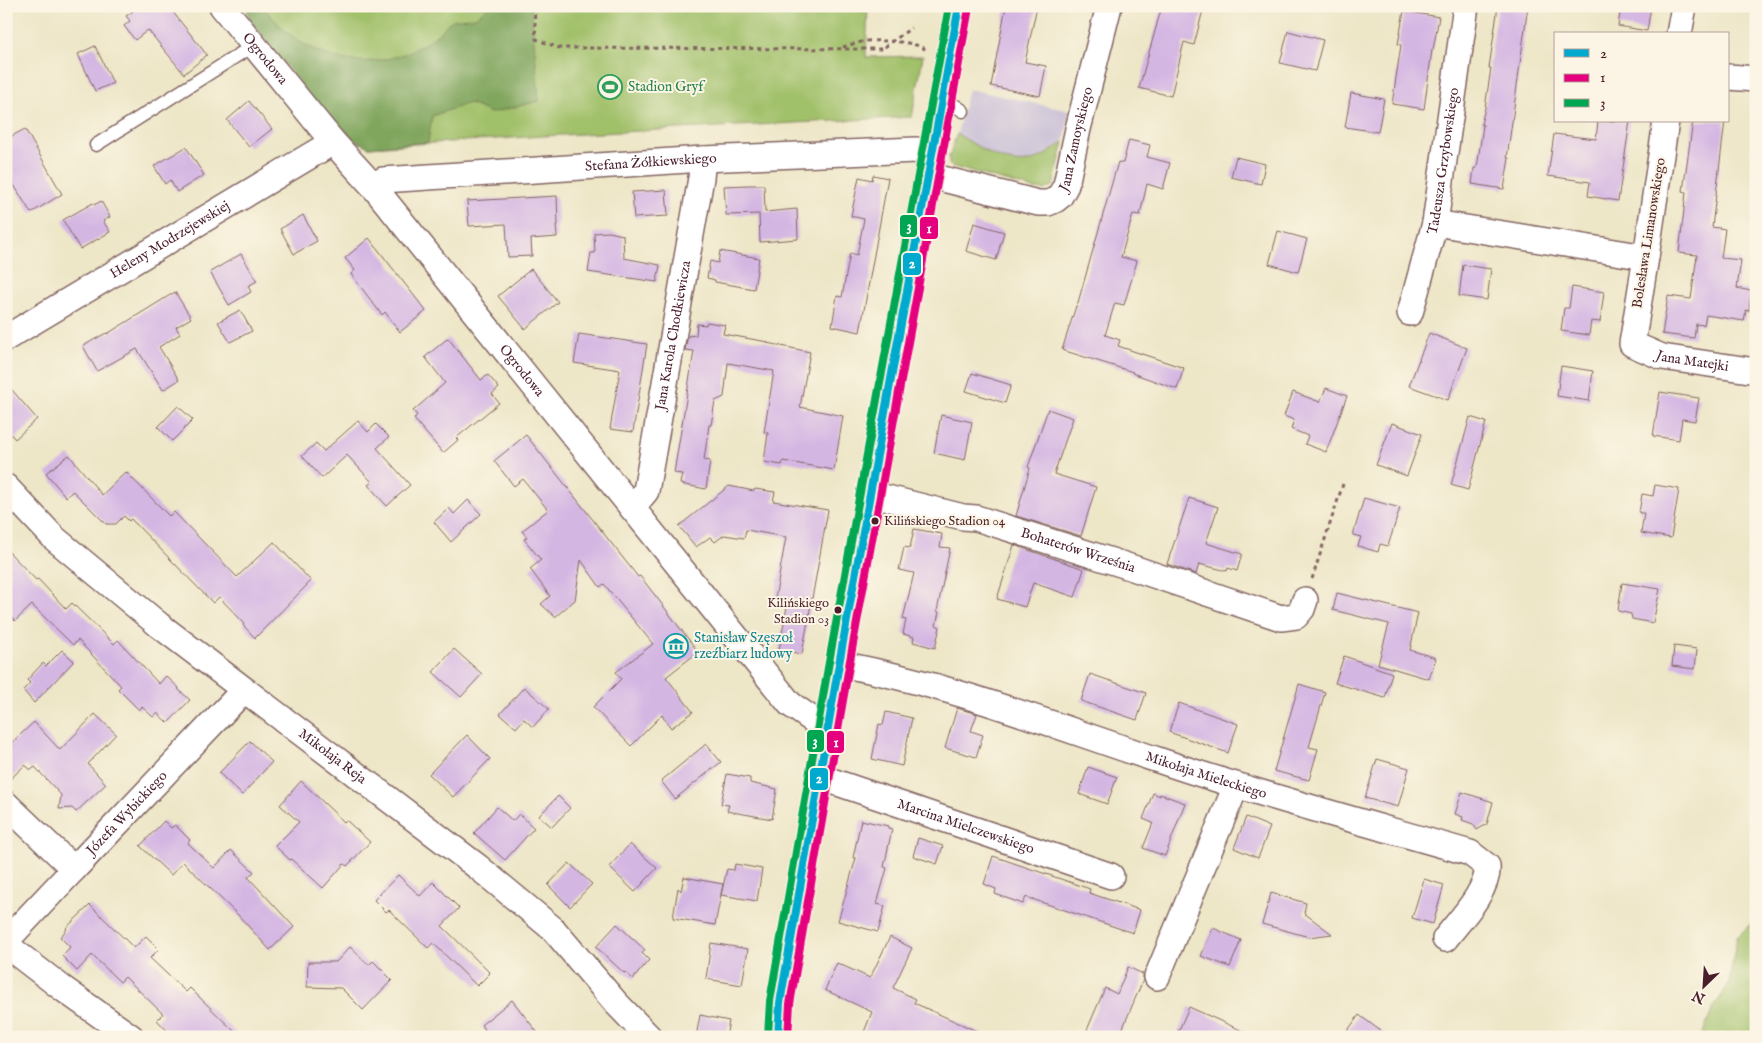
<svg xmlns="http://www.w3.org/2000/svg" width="1762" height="1043" font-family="'IM FELL English',serif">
  <rect width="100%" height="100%" fill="#fcf5e5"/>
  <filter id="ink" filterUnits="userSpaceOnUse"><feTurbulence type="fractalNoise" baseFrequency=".02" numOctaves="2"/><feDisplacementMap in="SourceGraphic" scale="10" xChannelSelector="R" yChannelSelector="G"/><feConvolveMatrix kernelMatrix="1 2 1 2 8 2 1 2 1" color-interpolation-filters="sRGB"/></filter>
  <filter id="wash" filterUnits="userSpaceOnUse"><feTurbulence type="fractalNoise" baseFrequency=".0096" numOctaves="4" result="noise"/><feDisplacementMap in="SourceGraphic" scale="20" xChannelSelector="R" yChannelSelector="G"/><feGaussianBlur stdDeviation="1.12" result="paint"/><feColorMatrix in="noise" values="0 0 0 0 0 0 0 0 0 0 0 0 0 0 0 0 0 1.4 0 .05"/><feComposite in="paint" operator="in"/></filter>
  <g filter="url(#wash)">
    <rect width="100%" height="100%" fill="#ede6c7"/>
    <path fill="#c9bfd7" d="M 968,89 L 1070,111 L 1064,142 L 1037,159 L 1029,162 L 1013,162 L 995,156 L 957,134 Z"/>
    <g fill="#a0c069" stroke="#75704a">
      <path d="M 247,6 L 868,6 L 866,57 L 923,56 L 912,117 L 543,136 L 369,147 L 249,19 Z"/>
      <path d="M 957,134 C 979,146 1010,172 1037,159 C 1046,155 1055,148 1064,142 L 1053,186 L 1044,190 L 1034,189 L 951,166 L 949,164 L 949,155 L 951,154 L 951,150 Z"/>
      <path d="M 1756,914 L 1756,1037 L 1701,1037 L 1714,1006 L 1728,987 L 1737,937 L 1754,921 Z"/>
    </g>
    <path fill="#80a65d" stroke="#656244" d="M 247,6 L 263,6 C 299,55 358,77 415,49 C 424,44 433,39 440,32 C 444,29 447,23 451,21 C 458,17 470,20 477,16 C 481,14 486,9 489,6 L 531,6 L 539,101 L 491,113 L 469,103 L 432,116 L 428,142 L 369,147 L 338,132 L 249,19 Z"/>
    <g id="blocks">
      <g fill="#d4b6e3">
        <path d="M 140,6 L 168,6 L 207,55 L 184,74 L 148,30 L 135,40 L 124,26 L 130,21 L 126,16 Z"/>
        <path d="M 1006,6 L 1037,6 L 1025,62 L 1046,66 L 1040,96 L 991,86 Z"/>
        <path d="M 1162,6 L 1204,6 L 1194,45 L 1184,42 L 1171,96 L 1139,88 Z"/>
        <path d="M 1498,6 L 1528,6 L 1507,158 L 1509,158 L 1504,189 L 1472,184 L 1474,168 L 1477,168 L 1483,125 L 1481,124 L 1485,108 L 1491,68 L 1489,68 Z"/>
        <path d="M 1621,6 L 1651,6 L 1647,31 L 1618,26 Z"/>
        <path d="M 1404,11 L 1439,17 L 1433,50 L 1432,50 L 1424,109 L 1392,104 L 1401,45 L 1398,44 Z"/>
        <path d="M 1288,31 L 1323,40 L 1315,71 L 1280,63 Z"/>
        <path d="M 95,46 L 113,83 L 95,91 L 78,54 Z"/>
        <path d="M 1351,93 L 1384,99 L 1378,132 L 1345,127 Z"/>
        <path d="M 249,101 L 272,129 L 249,147 L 227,120 Z"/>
        <path d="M 1598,121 L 1630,121 L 1618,201 L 1588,196 L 1590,182 L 1548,176 L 1554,134 L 1596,139 Z"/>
        <path d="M 1693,121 L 1725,121 L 1712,227 L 1725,229 L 1721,258 L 1741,260 L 1737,288 L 1751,291 L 1749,311 L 1746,310 L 1744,321 L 1706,315 L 1704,325 L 1696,324 L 1694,338 L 1662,334 L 1668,296 L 1691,299 L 1697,255 L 1679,253 L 1686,192 L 1683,191 Z"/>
        <path d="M 25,129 L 62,194 L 31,213 L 6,172 L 6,139 Z"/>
        <path d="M 1129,140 L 1150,145 L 1147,157 L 1170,163 L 1163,189 L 1147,184 L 1140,215 L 1133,214 L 1121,257 L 1137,261 L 1124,305 L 1115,303 L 1105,335 L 1120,340 L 1118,346 L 1184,368 L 1177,389 L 1132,373 L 1133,372 L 1062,350 L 1076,306 L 1077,306 L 1118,162 L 1123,163 Z"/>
        <path d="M 186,147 L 204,175 L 177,192 L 170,180 L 165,184 L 154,166 Z"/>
        <path d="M 1236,157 L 1265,164 L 1261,184 L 1231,177 Z"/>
        <path d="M 873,175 L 888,178 L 860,332 L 832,326 L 837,296 L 842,297 L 850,253 L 857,255 L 864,219 L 851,216 L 859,177 L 872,180 Z"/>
        <path d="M 749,185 L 764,185 L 765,212 L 797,209 L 798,239 L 760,242 L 759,214 L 726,215 L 724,186 Z"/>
        <path d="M 666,190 L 668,216 L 634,218 L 632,192 Z"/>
        <path d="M 557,196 L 558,225 L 556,225 L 557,237 L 531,239 L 532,256 L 508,257 L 506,224 L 469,226 L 467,201 Z"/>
        <path d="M 101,201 L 110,217 L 103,221 L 110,232 L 80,249 L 63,220 L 93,203 L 94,205 Z"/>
        <path d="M 303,215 L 317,241 L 294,254 L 280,229 Z"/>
        <path d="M 974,223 L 1004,232 L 996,260 L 966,251 Z"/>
        <path d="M 1278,231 L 1307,239 L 1298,272 L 1269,264 Z"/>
        <path d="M 609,232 L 623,235 L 624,258 L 660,265 L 657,282 L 588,272 L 591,253 L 595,253 L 594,233 Z"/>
        <path d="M 369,238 L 426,311 L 400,332 L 385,312 L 382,315 L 351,274 L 355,270 L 345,258 Z"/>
        <path d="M 720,251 L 759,258 L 754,289 L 715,282 L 715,280 L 707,278 L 710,261 L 718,263 Z"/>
        <path d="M 241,254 L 257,281 L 248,286 L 251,292 L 229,305 L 210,272 Z"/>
        <path d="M 1463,265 L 1491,269 L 1487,300 L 1459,296 Z"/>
        <path d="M 531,269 L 558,302 L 525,329 L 498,296 Z"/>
        <path d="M 1572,287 L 1604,292 L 1600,322 L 1591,321 L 1589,335 L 1561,331 L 1564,308 L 1569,308 Z"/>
        <path d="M 175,292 L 191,318 L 176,327 L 180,334 L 159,347 L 179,380 L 163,390 L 137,349 L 97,371 L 83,346 L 106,333 L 107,334 Z"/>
        <path d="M 240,310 L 252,331 L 230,342 L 218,322 Z"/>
        <path d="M 707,322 L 725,325 L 723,334 L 768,342 L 767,343 L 810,352 L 800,407 L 843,416 L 834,470 L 783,461 L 782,465 L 764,462 L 768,433 L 764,432 L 774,371 L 728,363 L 724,397 L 715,401 L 711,425 L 709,425 L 704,460 L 710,461 L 706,489 L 680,484 L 682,474 L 674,473 L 694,351 L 685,350 L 688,336 L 696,335 L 697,324 L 706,325 Z"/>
        <path d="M 1429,333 L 1467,348 L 1448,400 L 1409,386 Z"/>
        <path d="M 579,334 L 647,344 L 633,432 L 610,429 L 620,370 L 574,363 Z"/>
        <path d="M 448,338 L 481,380 L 488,375 L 499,388 L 492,394 L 499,403 L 456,438 L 458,440 L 443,453 L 414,419 L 417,415 L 413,411 L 445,383 L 425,357 Z"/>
        <path d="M 1561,366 L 1593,371 L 1589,401 L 1557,396 Z"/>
        <path d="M 972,373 L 1011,385 L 1005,403 L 966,391 Z"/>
        <path d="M 6,383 L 37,419 L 15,439 L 6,429 Z"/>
        <path d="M 1326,388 L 1347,396 L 1326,452 L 1305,444 L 1308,436 L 1291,429 L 1294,420 L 1284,416 L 1293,392 L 1320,402 Z"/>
        <path d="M 1660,392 L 1699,398 L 1695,421 L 1682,419 L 1679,440 L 1653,436 Z"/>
        <path d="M 178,406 L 193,420 L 172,441 L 158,427 Z"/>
        <path d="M 1048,409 L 1073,418 L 1054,474 L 1096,487 L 1081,536 L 1016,516 L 1030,468 L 1028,467 Z"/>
        <path d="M 941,415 L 972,422 L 965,460 L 934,453 Z"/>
        <path d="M 1470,417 L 1486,422 L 1468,490 L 1451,485 Z"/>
        <path d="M 358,421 L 368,432 L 376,424 L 389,437 L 377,448 L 410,485 L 387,506 L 368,485 L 372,482 L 347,455 L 322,478 L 302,456 L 316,443 L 324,451 Z"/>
        <path d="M 1392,423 L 1422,434 L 1407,476 L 1376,465 Z"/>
        <path d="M 526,435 L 638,577 L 640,576 L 661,603 L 698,652 L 666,677 L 693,712 L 671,728 L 662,715 L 631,746 L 593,707 L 621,679 L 616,672 L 653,644 L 604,584 L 600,587 L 581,560 L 575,600 L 555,617 L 541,604 L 550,596 L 530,569 L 541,560 L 524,539 L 527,537 L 522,531 L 548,510 L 523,479 L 514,486 L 494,461 Z"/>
        <path d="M 69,455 L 102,495 L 126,472 L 169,516 L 174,512 L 237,577 L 274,542 L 311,581 L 255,638 L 243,625 L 244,623 L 219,597 L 213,603 L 131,519 L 129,521 L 124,516 L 116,524 L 106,524 L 73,491 L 66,497 L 46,473 Z"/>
        <path d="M 1655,485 L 1679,489 L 1671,538 L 1641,533 L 1644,513 L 1639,513 L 1642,494 L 1653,496 Z"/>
        <path d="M 729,486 L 754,491 L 755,489 L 775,492 L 773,501 L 828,510 L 802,654 L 779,650 L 788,601 L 775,599 L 786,537 L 746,530 L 744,538 L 724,535 L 715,542 L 710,537 L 696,547 L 679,526 Z"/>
        <path d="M 1189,498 L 1218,507 L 1206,543 L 1242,554 L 1237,571 L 1228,568 L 1227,571 L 1199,564 L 1196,574 L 1167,564 Z"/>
        <path d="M 1364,498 L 1400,508 L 1388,546 L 1380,544 L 1378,552 L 1358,546 L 1361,537 L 1353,535 Z"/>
        <path d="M 468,500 L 481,514 L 451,542 L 434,522 L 449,508 L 454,514 Z"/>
        <path d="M 914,529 L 942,534 L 940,547 L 950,548 L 937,611 L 939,612 L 936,625 L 940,627 L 935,648 L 913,642 L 914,637 L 903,634 L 906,620 L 903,619 L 914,573 L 899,570 L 904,547 L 910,548 Z"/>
        <path d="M 1014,545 L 1084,569 L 1075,597 L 1033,583 L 1025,607 L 997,599 Z"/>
        <path d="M 6,549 L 36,580 L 38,579 L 66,609 L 72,603 L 114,644 L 118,640 L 159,684 L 166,676 L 179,688 L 178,689 L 190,700 L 168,723 L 157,713 L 153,717 L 142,707 L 139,710 L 118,689 L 121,686 L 78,640 L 73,645 L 32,605 L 15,621 L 6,611 Z"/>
        <path d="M 1622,583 L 1660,589 L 1653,623 L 1632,619 L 1631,614 L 1618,611 Z"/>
        <path d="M 1337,593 L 1418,613 L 1410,650 L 1436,658 L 1429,679 L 1378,664 L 1389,624 L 1333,610 Z"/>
        <path d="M 1674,646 L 1697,649 L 1695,669 L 1672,666 Z"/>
        <path d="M 454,649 L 482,674 L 461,697 L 433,672 Z"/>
        <path d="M 62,650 L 74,661 L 34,703 L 23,690 L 30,683 L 27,680 L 43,663 L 46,666 Z"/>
        <path d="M 1344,656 L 1392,673 L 1385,698 L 1335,683 Z"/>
        <path d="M 1090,674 L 1146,693 L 1137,720 L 1081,701 Z"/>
        <path d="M 1299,684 L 1325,692 L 1309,747 L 1318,749 L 1309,780 L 1274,771 Z"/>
        <path d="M 524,687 L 549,709 L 533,727 L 524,719 L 516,728 L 500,714 Z"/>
        <path d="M 1179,703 L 1238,724 L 1228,753 L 1169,732 Z"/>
        <path d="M 957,708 L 977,714 L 971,731 L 983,735 L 976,757 L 945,748 Z"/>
        <path d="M 886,712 L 912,718 L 902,766 L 872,759 L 879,724 L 883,725 Z"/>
        <path d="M 95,714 L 116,734 L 88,764 L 106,784 L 76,812 L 72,808 L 59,809 L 61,795 L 35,767 L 31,770 L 25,765 L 6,783 L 6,748 L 34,722 L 60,750 Z"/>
        <path d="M 467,735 L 490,759 L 453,797 L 429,774 Z"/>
        <path d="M 250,741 L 272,762 L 242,795 L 219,773 Z"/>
        <path d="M 706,744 L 721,762 L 675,799 L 661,781 Z"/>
        <path d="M 1377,759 L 1409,768 L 1398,807 L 1365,798 Z"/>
        <path d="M 1088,767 L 1117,777 L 1107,804 L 1079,794 Z"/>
        <path d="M 727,774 L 750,778 L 750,783 L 777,789 L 772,819 L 727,811 L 729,805 L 721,804 Z"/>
        <path d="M 301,781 L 344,822 L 346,820 L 370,842 L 347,866 L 344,864 L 323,888 L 291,859 L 290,860 L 275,846 L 299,822 L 280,805 Z"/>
        <path d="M 1462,792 L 1493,802 L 1487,824 L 1477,830 L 1473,824 L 1462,820 L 1463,817 L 1455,814 Z"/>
        <path d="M 1153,793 L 1160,796 L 1160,794 L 1185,803 L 1165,856 L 1143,848 L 1153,823 L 1143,819 Z"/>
        <path d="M 558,796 L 570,808 L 552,827 L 539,816 Z"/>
        <path d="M 497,807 L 513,821 L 519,814 L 534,828 L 505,860 L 474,833 Z"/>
        <path d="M 1246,817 L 1270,827 L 1258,858 L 1234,848 Z"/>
        <path d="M 861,820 L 888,826 L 888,828 L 892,829 L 884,867 L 887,868 L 877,904 L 885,906 L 878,932 L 838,921 L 856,858 L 853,858 Z"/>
        <path d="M 164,821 L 171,828 L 175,825 L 190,840 L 188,843 L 214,868 L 231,850 L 254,872 L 248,877 L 294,927 L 270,950 L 238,915 L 183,862 L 171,875 L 140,846 Z"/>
        <path d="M 918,838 L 943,846 L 937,864 L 913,856 Z"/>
        <path d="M 630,844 L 657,868 L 635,892 L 609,867 Z"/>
        <path d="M 993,856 L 1090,889 L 1089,893 L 1140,910 L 1133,933 L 1026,897 L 1023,904 L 995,894 L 996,889 L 984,884 Z"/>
        <path d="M 569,863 L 592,884 L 570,907 L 548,885 Z"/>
        <path d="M 735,864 L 762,869 L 757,901 L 721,895 L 727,869 L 734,870 Z"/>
        <path d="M 398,875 L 420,896 L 433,882 L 459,908 L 442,926 L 490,973 L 477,986 L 433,943 L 428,948 L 389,910 L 386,912 L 374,900 Z"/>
        <path d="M 684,877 L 723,884 L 715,925 L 673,918 L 678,888 L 681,891 Z"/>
        <path d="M 1424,879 L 1444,885 L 1433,924 L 1412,918 Z"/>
        <path d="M 1271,893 L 1306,903 L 1304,913 L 1332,934 L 1309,937 L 1262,924 Z"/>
        <path d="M 90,905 L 134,948 L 146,936 L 159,949 L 150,958 L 186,992 L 190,988 L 240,1037 L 173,1037 L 157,1020 L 163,1014 L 125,977 L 120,982 L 92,955 L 77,971 L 62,956 L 70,947 L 60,937 L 67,929 L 66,928 Z"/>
        <path d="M 617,924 L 645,950 L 642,953 L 649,960 L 633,979 L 625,972 L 624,973 L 596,947 Z"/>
        <path d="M 1213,928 L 1241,940 L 1230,967 L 1201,956 Z"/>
        <path d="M 890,937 L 912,948 L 893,988 L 916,999 L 914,1003 L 990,1037 L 862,1037 L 872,1012 L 825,990 L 837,963 L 870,978 Z"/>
        <path d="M 711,943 L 748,949 L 742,985 L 706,979 Z"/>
        <path d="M 350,947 L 369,965 L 373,961 L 392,980 L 363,1010 L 341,988 L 307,987 L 308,962 L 336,962 Z"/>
        <path d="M 1128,967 L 1143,974 L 1143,980 L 1119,1037 L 1084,1037 L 1105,988 L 1117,994 Z"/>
        <path d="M 512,1000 L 541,1037 L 491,1037 L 481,1025 Z"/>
        <path d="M 1189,1007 L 1256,1037 L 1176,1037 Z"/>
        <path d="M 700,1015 L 729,1021 L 726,1037 L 696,1037 Z"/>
        <path d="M 1359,1015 L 1389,1037 L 1343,1037 Z"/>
      </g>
    </g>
  </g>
  <g filter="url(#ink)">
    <use href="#blocks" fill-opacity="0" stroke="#836562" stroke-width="1"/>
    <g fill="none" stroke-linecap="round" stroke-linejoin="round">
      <defs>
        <g id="lane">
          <path d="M 941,103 L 956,106 L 963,111"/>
          <path d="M 96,145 L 254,45"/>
        </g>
        <g id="street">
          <path id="s1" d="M 222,6 L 333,142 L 373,186 L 790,704 L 813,720 L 830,723"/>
          <path d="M 1679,34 L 1684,6"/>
          <path d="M 1728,77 L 1756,79"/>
          <path id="s2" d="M 1666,121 L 1646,257 L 1632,344 L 1662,357 L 1756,371"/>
          <path id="s3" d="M 927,175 L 1038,203 L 1048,203 L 1055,200 L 1060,196 L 1066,185 L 1078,129 L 1109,6"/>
          <path id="s4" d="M 373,186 L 383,180 L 703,159 L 916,150 L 931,153"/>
          <path d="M 1435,223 L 1646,257"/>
          <path id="s5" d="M 1410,313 L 1435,223 L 1466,6"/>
          <path id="s6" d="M 6,338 L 333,142"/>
          <path id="s7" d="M 6,487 L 54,538 L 159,625 L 478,867 L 553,929 L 616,1003 L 649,1037"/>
          <path id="s8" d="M 871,494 L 963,517 L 976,518 L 1124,565 L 1281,618 L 1296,616 L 1302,609 L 1305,600"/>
          <path id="s9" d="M 632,508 L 646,491 L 701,178 L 703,159"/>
          <path id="s10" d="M 839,664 C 949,684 1052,725 1158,760 C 1261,795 1366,823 1470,853 L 1487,866 C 1490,889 1459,921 1445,939"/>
          <path id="s11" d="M 820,777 L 1111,876"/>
          <path id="s12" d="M 6,804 L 74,869 L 244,690"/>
          <path d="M 6,941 L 74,869"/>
          <path d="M 6,945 L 62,988 L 131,1037"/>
          <path d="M 1157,977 L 1236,786"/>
        </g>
        <path id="secondary" d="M 778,1037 L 780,1003 L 839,664 L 959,6"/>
      </defs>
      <use href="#lane" stroke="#836562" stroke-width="15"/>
      <use href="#street" stroke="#836562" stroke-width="28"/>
      <use href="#secondary" stroke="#836562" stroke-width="30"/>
      <g stroke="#836562" stroke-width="3" stroke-dasharray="4 4" stroke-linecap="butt">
        <path d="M 534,6 L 536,39 L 559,48 L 882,49 L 911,28"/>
        <path d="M 843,47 C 850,45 859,42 867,41 C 881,40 916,41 926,50"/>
        <path d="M 1312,579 L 1343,484"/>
      </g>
      <use href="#lane" stroke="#fff" stroke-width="12"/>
      <use href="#street" stroke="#fff" stroke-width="25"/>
      <use href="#secondary" stroke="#fff" stroke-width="28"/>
      <defs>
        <path id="bus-1" d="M 778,1037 L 780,1003 L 839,664 L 959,6"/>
        <path id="bus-2" d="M 788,1037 L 790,1004 L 849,666 L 969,8"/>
        <path id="bus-3" d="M 768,1036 L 770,1001 L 829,662 L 949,6"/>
      </defs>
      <use href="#bus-1" stroke="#fcf5e5" stroke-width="11"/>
      <use href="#bus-2" stroke="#fcf5e5" stroke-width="11"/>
      <use href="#bus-3" stroke="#fcf5e5" stroke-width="11"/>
      <use href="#bus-1" stroke="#00a9ce" stroke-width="8"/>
      <use href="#bus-2" stroke="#e5007d" stroke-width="8"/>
      <use href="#bus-3" stroke="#00a651" stroke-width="8"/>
    </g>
  </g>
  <defs>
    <symbol id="stadium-ring" viewBox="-11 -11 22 22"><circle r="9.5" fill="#fcf5e5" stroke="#2e9e5b" stroke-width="1.5"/><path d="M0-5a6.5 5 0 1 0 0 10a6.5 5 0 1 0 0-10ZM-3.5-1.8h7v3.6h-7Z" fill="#2e9e5b"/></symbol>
    <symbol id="museum-ring" viewBox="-11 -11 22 22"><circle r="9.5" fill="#fcf5e5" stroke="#0f9aa8" stroke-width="1.5"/><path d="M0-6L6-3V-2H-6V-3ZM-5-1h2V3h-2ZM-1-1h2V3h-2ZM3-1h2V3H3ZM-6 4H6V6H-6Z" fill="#0f9aa8"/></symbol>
  </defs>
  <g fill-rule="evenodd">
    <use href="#stadium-ring" x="596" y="73" width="28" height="28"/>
    <use href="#museum-ring" x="662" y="632" width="28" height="28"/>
  </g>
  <g fill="#4a1f2b" stroke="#fcf5e5" stroke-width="2">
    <circle cx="875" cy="521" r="4.5"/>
    <circle cx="838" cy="610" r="4.5"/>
  </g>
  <g text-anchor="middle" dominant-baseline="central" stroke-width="4" stroke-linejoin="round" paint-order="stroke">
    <g font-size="13" fill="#4a1f2b" stroke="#fcf5e5" text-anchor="start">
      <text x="884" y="521">Kilińskiego Stadion 04</text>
      <text x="829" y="603" text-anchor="end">Kilińskiego<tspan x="829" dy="16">Stadion 03</tspan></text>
    </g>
    <g font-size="14" fill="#4a1f2b" stroke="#fcf5e5">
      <text stroke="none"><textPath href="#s1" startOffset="68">Ogrodowa</textPath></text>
      <text stroke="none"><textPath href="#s3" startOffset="198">Jana Zamoyskiego</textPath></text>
      <text stroke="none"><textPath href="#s5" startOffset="156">Tadeusza Grzybowskiego</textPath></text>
      <text stroke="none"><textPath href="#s4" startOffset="280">Stefana Żółkiewskiego</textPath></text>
      <text transform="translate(1649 233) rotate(-81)">Bolesława Limanowskiego</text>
      <text stroke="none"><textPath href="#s6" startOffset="191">Heleny Modrzejewskiej</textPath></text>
      <text stroke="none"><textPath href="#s9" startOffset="180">Jana Karola Chodkiewicza</textPath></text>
      <text stroke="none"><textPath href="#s2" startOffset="289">Jana Matejki</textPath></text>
      <text stroke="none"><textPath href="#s1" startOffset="472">Ogrodowa</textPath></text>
      <text stroke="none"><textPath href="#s8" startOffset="215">Bohaterów Września</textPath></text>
      <text stroke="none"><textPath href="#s7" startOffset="424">Mikołaja Reja</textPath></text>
      <text stroke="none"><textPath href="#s10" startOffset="384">Mikołaja Mieleckiego</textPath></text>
      <text stroke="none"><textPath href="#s12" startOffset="171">Józefa Wybickiego</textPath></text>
      <text stroke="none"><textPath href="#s11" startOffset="154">Marcina Mielczewskiego</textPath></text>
    </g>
    <g font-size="14" fill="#27864d" stroke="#fcf5e5" text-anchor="start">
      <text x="628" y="87">Stadion Gryf</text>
    </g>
    <g font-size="14" fill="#0d838f" stroke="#fcf5e5" text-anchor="start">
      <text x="694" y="638">Stanisław Szęszoł<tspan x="694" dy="16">rzeźbiarz ludowy</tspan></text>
    </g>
  </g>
  <g stroke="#fcf5e5" stroke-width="2">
    <rect x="899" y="214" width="19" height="24" rx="5" fill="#00a651"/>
    <rect x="919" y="216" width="20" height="24" rx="5" fill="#e5007d"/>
    <rect x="902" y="252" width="20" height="24" rx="5" fill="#00a9ce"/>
    <rect x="806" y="729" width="19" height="24" rx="5" fill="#00a651"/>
    <rect x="826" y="730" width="19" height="24" rx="5" fill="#e5007d"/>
    <rect x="809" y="767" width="20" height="24" rx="5" fill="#00a9ce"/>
  </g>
  <g font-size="14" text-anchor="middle" font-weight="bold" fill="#fff">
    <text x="909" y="231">3</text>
    <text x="929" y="233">1</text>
    <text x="912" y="268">2</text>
    <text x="815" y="746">3</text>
    <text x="836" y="747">1</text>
    <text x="819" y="783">2</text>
  </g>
  <rect width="1762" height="1043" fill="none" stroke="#fcf5e5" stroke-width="25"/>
  <rect x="1554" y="32" width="175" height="90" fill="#fcf5e5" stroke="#b59f9b"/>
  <rect x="1564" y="49" width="25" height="8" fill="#00a9ce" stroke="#b59f9b"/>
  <text x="1600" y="58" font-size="15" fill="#4a1f2b">2</text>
  <rect x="1564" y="74" width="25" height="8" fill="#e5007d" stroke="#b59f9b"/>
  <text x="1600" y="82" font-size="15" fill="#4a1f2b">1</text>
  <rect x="1564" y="99" width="25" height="8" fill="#00a651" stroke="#b59f9b"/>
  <text x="1600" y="108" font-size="15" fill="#4a1f2b">3</text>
  <g transform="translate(1704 986) rotate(205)" stroke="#fcf5e5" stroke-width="4" paint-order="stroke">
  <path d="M0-4L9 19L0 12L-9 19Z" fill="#4a1f2b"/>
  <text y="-8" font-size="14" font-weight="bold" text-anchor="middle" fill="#4a1f2b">N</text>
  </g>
</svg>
